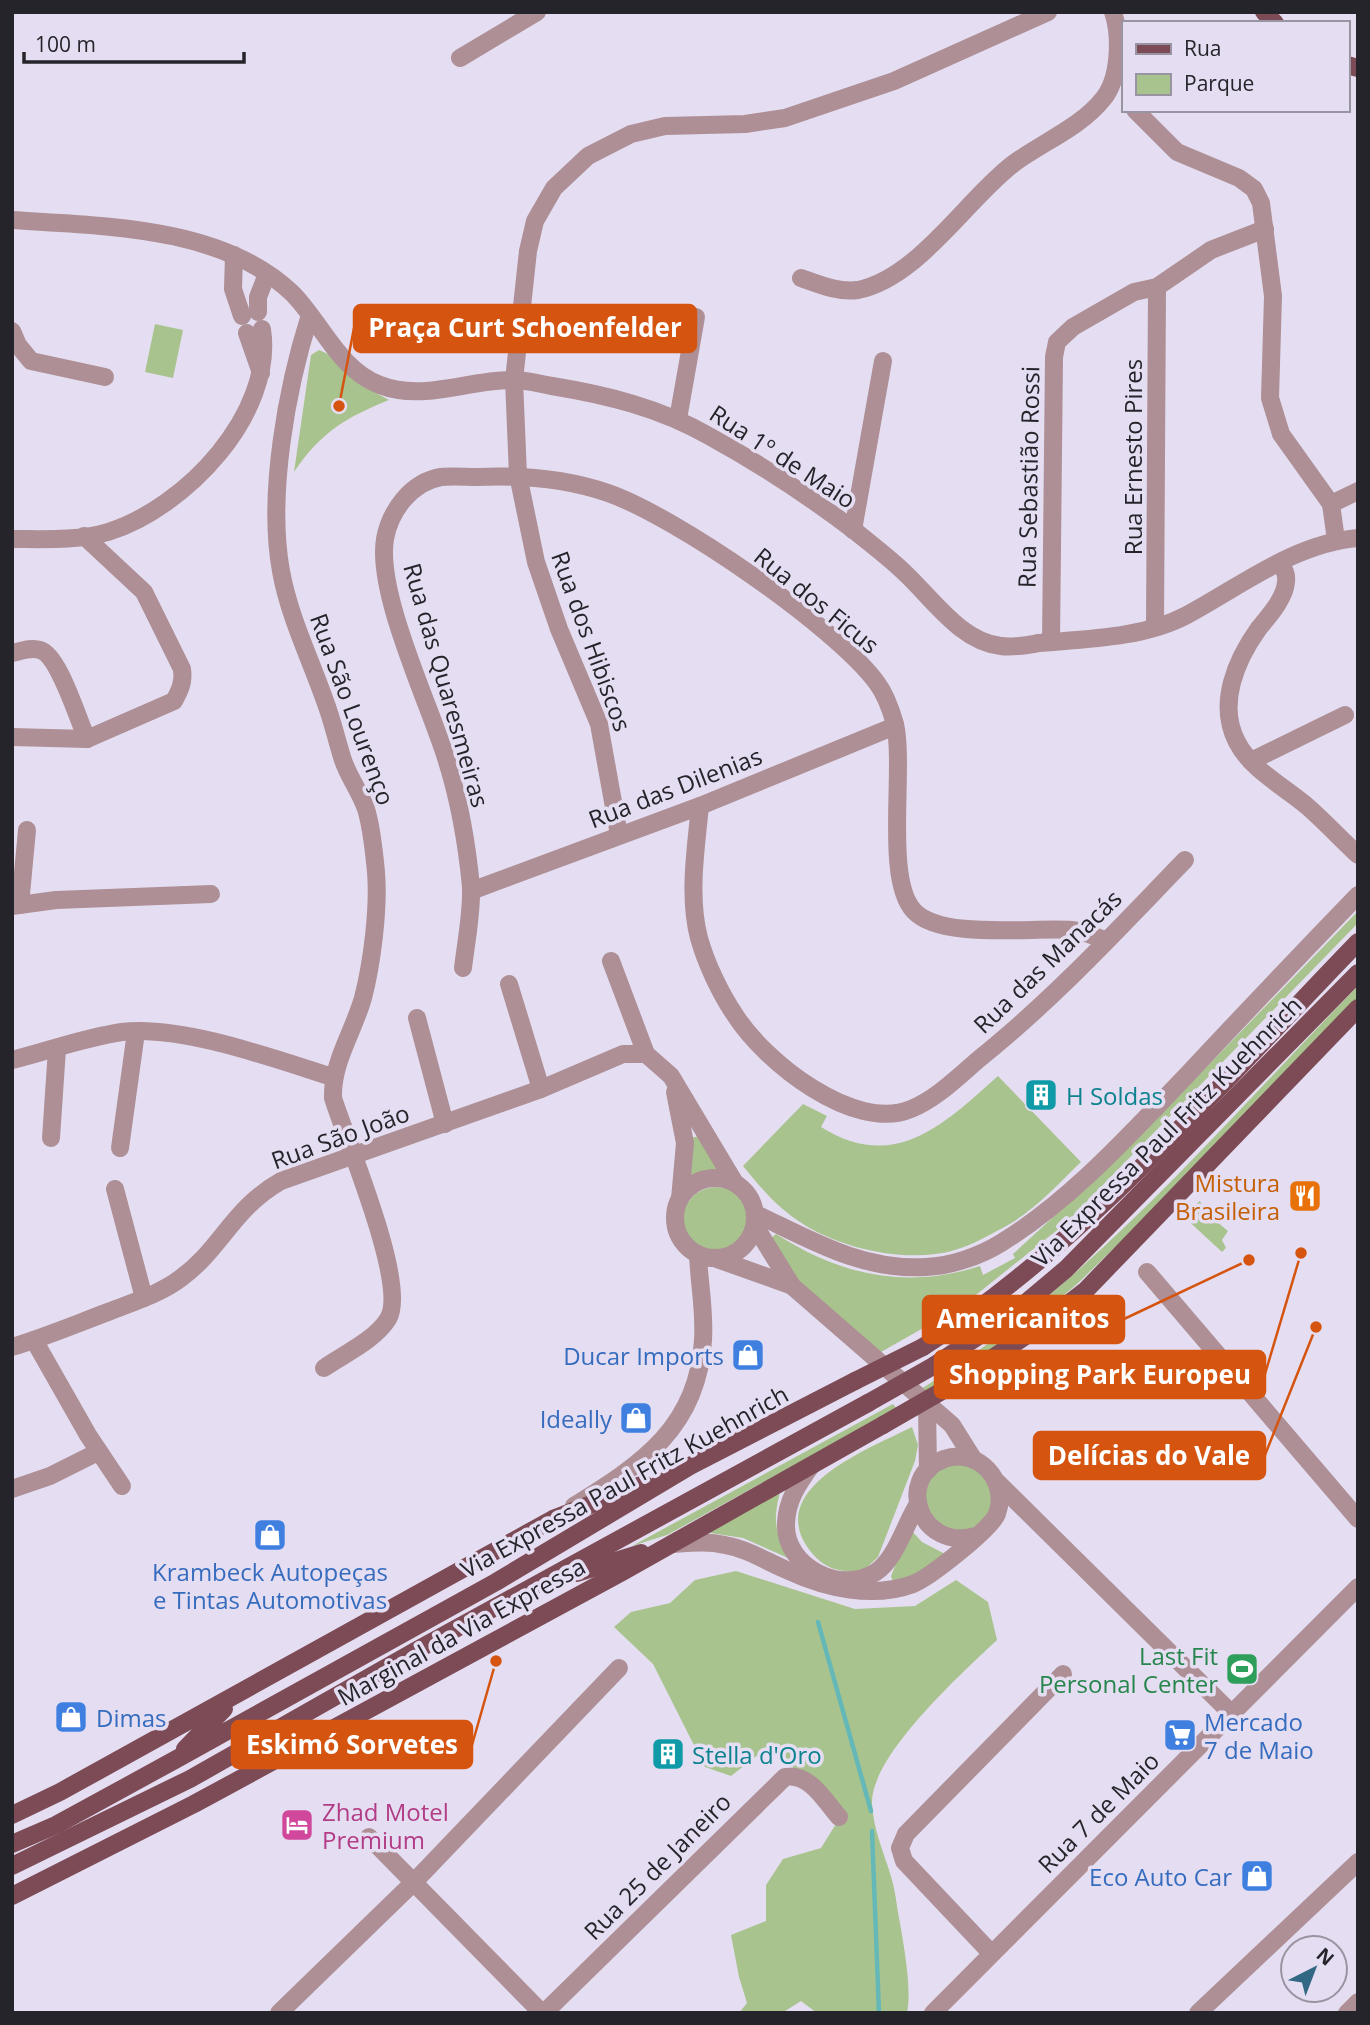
<svg xmlns="http://www.w3.org/2000/svg" width="1370" height="2025" font-family="'Open Sans',sans-serif">
  <rect width="100%" height="100%" fill="#e5def2"/>
  <g fill="#a9c38e">
    <path d="M 155,324 L 183,330 L 173,378 L 145,372 Z"/>
    <path d="M 319,350 L 328,354 L 358,383 L 389,400 C 345,418 321,432 294,472 L 311,355 Z"/>
    <path d="M 1358,911 L 1358,923 L 1066,1223 L 962,1306 L 881,1352 L 798,1286 L 771,1238 L 776,1234 C 840,1275 906,1290 980,1266 L 983,1275 L 1015,1258 L 1013,1254 L 1125,1151 Z"/>
    <path d="M 1358,986 L 1358,998 L 1139,1224 L 1077,1284 L 1023,1330 L 923,1393 L 921,1389 C 1092,1283 1218,1129 1358,986 Z"/>
    <path d="M 998,1076 L 1081,1162 C 1058,1184 1036,1209 1008,1225 C 991,1234 973,1245 955,1250 C 908,1264 840,1249 800,1222 C 778,1208 760,1187 743,1166 L 803,1104 L 827,1116 L 821,1127 C 895,1173 943,1125 998,1076 Z"/>
    <path d="M 700,1136 L 720,1170 L 699,1173 L 686,1180 L 690,1138 Z"/>
    <circle cx="716" cy="1220" r="33"/>
    <path d="M 1200,1201 L 1205,1212 L 1228,1231 L 1222,1240 L 1226,1248 L 1222,1252 L 1182,1215 Z"/>
    <path d="M 893,1404 L 897,1409 L 667,1535 L 632,1546 Z"/>
    <path d="M 912,1427 L 918,1445 L 915,1461 L 878,1557 L 863,1571 C 839,1573 823,1569 808,1548 C 765,1487 873,1447 912,1427 Z"/>
    <circle cx="959" cy="1497" r="34"/>
    <path d="M 780,1492 C 772,1525 775,1534 795,1561 L 743,1538 L 704,1532 Z"/>
    <path d="M 910,1529 L 922,1542 L 947,1555 L 921,1576 L 893,1582 L 891,1576 Z"/>
    <path d="M 736,1571 L 855,1609 L 915,1606 L 956,1580 L 988,1602 L 997,1640 C 963,1672 871,1755 872,1803 C 873,1830 885,1855 892,1880 C 896,1894 897,1909 900,1923 C 904,1947 912,1990 907,2013 L 817,2013 L 801,2001 L 782,2013 L 739,2013 L 747,2003 L 739,1977 L 731,1935 L 766,1921 L 766,1885 L 783,1859 L 821,1848 L 839,1819 L 779,1752 L 763,1751 L 731,1776 L 705,1767 L 653,1664 L 614,1627 L 631,1612 L 670,1603 L 695,1580 Z"/>
  </g>
  <g fill="none" stroke-linecap="round" stroke-linejoin="round">
    <g stroke="#64b8b8" stroke-width="4.5">
      <path d="M 818,1622 L 871,1811"/>
      <path d="M 872,1831 L 879,2013"/>
    </g>
    <g stroke="#ad8f95" stroke-width="18">
      <path d="M 460,58 L 537,12"/>
      <path d="M 1135,110 L 1177,152 L 1239,178 L 1254,189 L 1261,203 L 1273,296 L 1270,398 L 1281,434 L 1331,504 L 1336,540"/>
      <path d="M 12,220 C 103,226 222,226 292,293 C 322,323 338,369 380,385 C 424,402 470,379 514,380 C 527,380 540,384 552,386 C 607,395 660,408 709,436 C 760,464 809,496 855,531 C 872,545 891,559 907,575 C 934,601 962,642 1001,646 C 1013,648 1027,645 1039,643 C 1087,639 1144,638 1187,615 C 1241,586 1295,543 1358,538"/>
      <path d="M 234,255 L 233,289 L 242,316"/>
      <path d="M 801,278 C 818,284 839,293 858,290 C 918,278 966,200 1013,164 C 1041,143 1081,127 1103,99 C 1120,79 1121,36 1113,12"/>
      <path d="M 258,312 L 258,297 L 267,274"/>
      <path d="M 310,315 C 287,387 267,495 281,571 C 289,616 310,658 325,701 C 332,719 336,738 342,757 C 347,775 360,791 366,809 C 372,828 374,852 376,872 C 379,909 372,963 363,998 C 353,1033 332,1062 333,1098 C 346,1140 409,1286 388,1319 C 375,1340 344,1354 324,1368"/>
      <path d="M 12,331 L 18,345 L 31,361 L 105,377"/>
      <path d="M 247,333 L 261,373"/>
      <path d="M 678,419 L 696,317"/>
      <path d="M 1331,504 L 1358,491"/>
      <path d="M 853,530 L 883,361"/>
      <path d="M 12,539 C 43,539 78,541 108,532 C 185,508 275,414 262,329"/>
      <path d="M 1280,563 C 1284,569 1287,574 1286,582 C 1285,598 1269,616 1259,628 C 1236,660 1217,704 1237,742 C 1251,770 1285,787 1308,807 C 1325,822 1341,839 1358,855"/>
      <path d="M 1155,626 L 1157,287"/>
      <path d="M 1051,642 L 1054,357 L 1057,342 L 1073,327 L 1134,292 L 1157,287 L 1211,250 L 1265,229"/>
      <path d="M 12,653 C 21,651 32,647 40,650 C 59,655 78,720 87,739"/>
      <path d="M 12,737 L 87,739 L 174,701 C 180,690 184,682 182,669 L 144,592 L 84,536"/>
      <path d="M 1251,761 L 1345,715"/>
      <path d="M 700,806 C 696,848 688,896 699,938 C 706,963 720,993 735,1015 C 764,1061 854,1133 911,1109 C 936,1099 958,1077 979,1059 C 1054,999 1118,929 1185,860"/>
      <path d="M 619,835 L 599,724 L 559,629 L 536,562 L 518,475 L 514,380 L 528,251 L 535,221 L 554,188 L 588,156 L 631,134 L 665,126 L 745,124 L 785,118 L 894,81 L 1048,12"/>
      <path d="M 471,891 L 700,806 L 895,726"/>
      <path d="M 20,905 L 27,830"/>
      <path d="M 12,906 L 56,900 L 211,894"/>
      <path d="M 611,961 L 646,1054"/>
      <path d="M 463,968 C 466,942 472,913 471,887 C 467,844 459,799 446,758 C 429,703 376,593 385,539 C 390,511 411,482 441,477 C 452,476 466,477 477,477 C 520,475 567,479 608,493 C 675,516 836,627 877,683 C 886,695 891,710 895,724 C 905,769 884,880 914,911 C 941,940 1032,927 1072,930 C 1084,931 1095,936 1106,941"/>
      <path d="M 509,984 L 541,1089"/>
      <path d="M 417,1018 L 445,1124"/>
      <path d="M 12,1060 C 48,1051 86,1037 122,1032 C 182,1025 275,1059 332,1077"/>
      <path d="M 675,1092 L 685,1143 L 680,1199"/>
      <path d="M 51,1138 L 57,1049"/>
      <path d="M 120,1148 L 136,1032"/>
      <circle cx="715" cy="1218" r="40"/>
      <path d="M 115,1189 L 144,1298"/>
      <path d="M 756,1214 C 811,1240 862,1271 926,1267 C 951,1266 980,1256 1001,1243 C 1071,1200 1129,1135 1186,1076 C 1243,1015 1300,955 1358,895"/>
      <path d="M 755,1226 L 792,1286 L 952,1425 L 974,1460"/>
      <path d="M 717,1259 L 790,1285"/>
      <path d="M 1147,1272 L 1358,1519"/>
      <path d="M 34,1340 L 88,1435 L 122,1486"/>
      <path d="M 12,1347 C 45,1337 76,1324 108,1312 C 133,1302 160,1294 181,1278 C 222,1248 232,1209 281,1181 L 541,1089 L 623,1054 L 646,1054 L 671,1076 L 735,1183"/>
      <path d="M 927,1404 L 928,1470"/>
      <path d="M 811,1466 C 798,1484 787,1500 786,1523 C 784,1567 841,1595 876,1572 C 896,1559 905,1524 918,1504"/>
      <path d="M 997,1482 L 1232,1714"/>
      <path d="M 12,1489 L 50,1476 L 98,1452"/>
      <path d="M 574,1506 C 642,1464 698,1427 703,1340 C 705,1311 699,1283 698,1254"/>
      <path d="M 672,1544 C 690,1543 707,1541 725,1545 C 748,1549 767,1562 789,1571 C 826,1588 873,1599 913,1584 C 929,1578 991,1529 997,1514 C 1009,1481 978,1447 944,1459 C 894,1478 920,1552 976,1536"/>
      <path d="M 369,1837 L 542,2013"/>
      <path d="M 991,1953 L 904,1861 L 900,1848 L 906,1834 L 1063,1674"/>
      <path d="M 279,2013 L 414,1882 L 619,1668"/>
      <path d="M 544,2013 L 785,1777 C 809,1772 825,1801 839,1817"/>
      <path d="M 933,2013 L 1358,1587"/>
      <path d="M 1198,2013 L 1358,1862"/>
      <path d="M 1347,2013 L 1358,2002"/>
    </g>
    <g stroke="#7d4b56" stroke-width="18">
      <path d="M 1264,12 L 1275,23"/>
      <path d="M 1347,65 L 1358,68"/>
      <path d="M 923,1347 C 1088,1241 1222,1082 1358,942"/>
      <path d="M 935,1365 L 1016,1311 L 1066,1269 L 1358,973"/>
      <path d="M 949,1387 L 1033,1331 L 1086,1290 L 1358,1008"/>
      <path d="M 577,1573 L 641,1553"/>
      <path d="M 185,1749 L 224,1709"/>
      <path d="M 12,1815 L 60,1792 L 553,1519 L 644,1484"/>
      <path d="M 12,1844 L 56,1825 L 173,1761 L 496,1582 L 690,1466 L 855,1381"/>
      <path d="M 12,1866 L 190,1779 L 417,1650 L 868,1403"/>
      <path d="M 12,1896 L 194,1804 L 622,1572 L 883,1425"/>
    </g>
    <g stroke="#7d4b56" stroke-width="18">
      <path d="M 855,1381 L 923,1347"/>
      <path d="M 868,1403 L 935,1365"/>
      <path d="M 883,1425 L 949,1387"/>
    </g>
  </g>
  <defs>
    <symbol id="building-square" viewBox="-11 -11 22 22"><rect x="-9" y="-9" width="18" height="18" rx="4" fill="#0f9aa8" stroke="#e5def2"/><path d="M-4-6H4V6H1V3H-1V6H-4ZM-2.5-4.3h1.7v1.8h-1.7ZM.8-4.3h1.7v1.8H.8ZM-2.5-1h1.7V.8h-1.7ZM.8-1h1.7V.8H.8Z" fill="#fff"/></symbol>
    <symbol id="restaurant-square" viewBox="-11 -11 22 22"><rect x="-9" y="-9" width="18" height="18" rx="4" fill="#e8710a" stroke="#e5def2"/><path d="M-5-6h1v4h1v-4h1v4h1v-4h1v5L-1.5 .5V6h-2V.5L-5-1ZM5-6V6H3V1.5H1.5Q1.5-4 5-6Z" fill="#fff"/></symbol>
    <symbol id="shop-square" viewBox="-11 -11 22 22"><rect x="-9" y="-9" width="18" height="18" rx="4" fill="#3f7fe0" stroke="#e5def2"/><path d="M-5-2.5h2.3a2.7 3.5 0 0 1 5.4 0H5L5.5 6h-11ZM-1.5-2.5h3a1.5 2.3 0 0 0-3 0Z" fill="#fff"/></symbol>
    <symbol id="stadium-square" viewBox="-11 -11 22 22"><rect x="-9" y="-9" width="18" height="18" rx="4" fill="#2e9e5b" stroke="#e5def2"/><path d="M0-5a6.5 5 0 1 0 0 10a6.5 5 0 1 0 0-10ZM-3.5-1.8h7v3.6h-7Z" fill="#fff"/></symbol>
    <symbol id="supermarket-square" viewBox="-11 -11 22 22"><rect x="-9" y="-9" width="18" height="18" rx="4" fill="#3f7fe0" stroke="#e5def2"/><path d="M-6-5.5h2.5l.6 2H6L4.5 2H-2.5L-4.4-4H-6ZM-1.5 3.2a1.3 1.3 0 1 0 .1 0ZM3 3.2a1.3 1.3 0 1 0 .1 0Z" fill="#fff"/></symbol>
    <symbol id="hotel-square" viewBox="-11 -11 22 22"><rect x="-9" y="-9" width="18" height="18" rx="4" fill="#d1479c" stroke="#e5def2"/><path d="M-6-4.5h1.5V1H6V5H4.5V3h-9V5H-6ZM-4 0a1.8 1.8 0 1 1 3.6 0ZM.5 0V-2.5h3Q6-2.5 6 0Z" fill="#fff"/></symbol>
  </defs>
  <g fill-rule="evenodd">
    <use href="#building-square" x="1022" y="1076" width="38" height="38"/>
    <use href="#restaurant-square" x="1286" y="1177" width="38" height="38"/>
    <use href="#shop-square" x="729" y="1336" width="38" height="38"/>
    <use href="#shop-square" x="617" y="1399" width="38" height="38"/>
    <use href="#shop-square" x="251" y="1516" width="38" height="38"/>
    <use href="#stadium-square" x="1223" y="1650" width="38" height="38"/>
    <use href="#shop-square" x="52" y="1698" width="38" height="38"/>
    <use href="#supermarket-square" x="1161" y="1716" width="38" height="38"/>
    <use href="#building-square" x="649" y="1735" width="38" height="38"/>
    <use href="#hotel-square" x="278" y="1806" width="38" height="38"/>
    <use href="#shop-square" x="1238" y="1857" width="38" height="38"/>
  </g>
  <g text-anchor="middle" dominant-baseline="central" stroke-width="7" stroke-linejoin="round" paint-order="stroke">
    <g font-size="24" fill="#26242b" stroke="#e5def2">
      <text transform="translate(783 456) rotate(33)">Rua 1º de Maio</text>
      <text transform="translate(1132 457) rotate(-90)">Rua Ernesto Pires</text>
      <text transform="translate(1028 477) rotate(-89)">Rua Sebastião Rossi</text>
      <text transform="translate(817 600) rotate(39)">Rua dos Ficus</text>
      <text transform="translate(592 641) rotate(70)">Rua dos Hibiscos</text>
      <text transform="translate(447 685) rotate(74)">Rua das Quaresmeiras</text>
      <text transform="translate(353 709) rotate(70)">Rua São Lourenço</text>
      <text transform="translate(675 787) rotate(-21)">Rua das Dilenias</text>
      <text transform="translate(1047 961) rotate(-44)">Rua das Manacás</text>
      <text transform="translate(1166 1131) rotate(-45)">Via Expressa Paul Fritz Kuehnrich</text>
      <text transform="translate(340 1136) rotate(-20)">Rua São João</text>
      <text transform="translate(624 1481) rotate(-29)">Via Expressa Paul Fritz Kuehnrich</text>
      <text transform="translate(461 1631) rotate(-29)">Marginal da Via Expressa</text>
      <text transform="translate(1098 1812) rotate(-45)">Rua 7 de Maio</text>
      <text transform="translate(657 1866) rotate(-45)">Rua 25 de Janeiro</text>
    </g>
    <g font-size="24" fill="#0d838f" stroke="#e5def2" text-anchor="start">
      <text x="1066" y="1095">H Soldas</text>
      <text x="692" y="1754">Stella d'Oro</text>
    </g>
    <g font-size="24" fill="#c56008" stroke="#e5def2" text-anchor="end">
      <text x="1280" y="1182">Mistura<tspan x="1280" dy="28">Brasileira</tspan></text>
    </g>
    <g font-size="24" fill="#366cbe" stroke="#e5def2" text-anchor="end">
      <text x="724" y="1355">Ducar Imports</text>
      <text x="612" y="1418">Ideally</text>
      <text x="270" y="1571" text-anchor="middle">Krambeck Autopeças<tspan x="270" dy="28">e Tintas Automotivas</tspan></text>
      <text x="96" y="1717" text-anchor="start">Dimas</text>
      <text x="1204" y="1721" text-anchor="start">Mercado<tspan x="1204" dy="28">7 de Maio</tspan></text>
      <text x="1232" y="1876">Eco Auto Car</text>
    </g>
    <g font-size="24" fill="#27864d" stroke="#e5def2" text-anchor="end">
      <text x="1218" y="1655">Last Fit<tspan x="1218" dy="28">Personal Center</tspan></text>
    </g>
    <g font-size="24" fill="#b23c85" stroke="#e5def2" text-anchor="start">
      <text x="322" y="1811">Zhad Motel<tspan x="322" dy="28">Premium</tspan></text>
    </g>
  </g>
  <path fill="none" stroke="#d5540f" stroke-width="2.5" d="M339 406L354 328M1249 1260L1124 1319M1301 1253L1265 1374M1316 1327L1265 1455M496 1661L472 1745"/>
  <g fill="#d5540f" stroke="#e5def2" stroke-width="2.5">
    <circle cx="339" cy="406" r="7"/>
    <circle cx="1249" cy="1260" r="7"/>
    <circle cx="1301" cy="1253" r="7"/>
    <circle cx="1316" cy="1327" r="7"/>
    <circle cx="496" cy="1661" r="7"/>
  </g>
  <g fill="#d5540f" stroke="#d5540f" stroke-width="2.5">
    <rect x="354" y="305" width="342" height="47" rx="7"/>
    <rect x="923" y="1296" width="201" height="47" rx="7"/>
    <rect x="935" y="1351" width="330" height="47" rx="7"/>
    <rect x="1034" y="1432" width="231" height="47" rx="7"/>
    <rect x="232" y="1721" width="240" height="47" rx="7"/>
  </g>
  <g font-size="26" text-anchor="middle" font-weight="bold" fill="#fff">
    <text x="525" y="337">Praça Curt Schoenfelder</text>
    <text x="1023" y="1328">Americanitos</text>
    <text x="1100" y="1384">Shopping Park Europeu</text>
    <text x="1149" y="1465">Delícias do Vale</text>
    <text x="352" y="1754">Eskimó Sorvetes</text>
  </g>
  <rect width="1370" height="2025" fill="none" stroke="#26242b" stroke-width="28"/>
  <rect x="1122" y="21" width="228" height="91" fill="#e5def2" stroke="#9994a2" stroke-width="2"/>
  <rect x="1136" y="44" width="35" height="10" fill="#7d4b56" stroke="#9994a2" stroke-width="2"/>
  <text x="1184" y="56" font-size="21" fill="#26242b">Rua</text>
  <rect x="1136" y="74" width="35" height="21" fill="#a9c38e" stroke="#9994a2" stroke-width="2"/>
  <text x="1184" y="91" font-size="21" fill="#26242b">Parque</text>
  <g transform="translate(1314 1969) rotate(42)"><circle r="33" fill="#e5def2" stroke="#9994a2" stroke-width="2"/>
  <path d="M0-5L12 26L0 18L-12 26Z" fill="#336884"/>
  <text y="-10" font-size="19" font-weight="bold" text-anchor="middle" fill="#26242b">N</text>
  </g>
  <path d="M24 52v10h220v-10" fill="none" stroke="#26242b" stroke-width="3.5"/>
  <text x="35" y="52" font-size="21" fill="#26242b" stroke="#e5def2" stroke-width="5" paint-order="stroke">100 m</text>
</svg>
